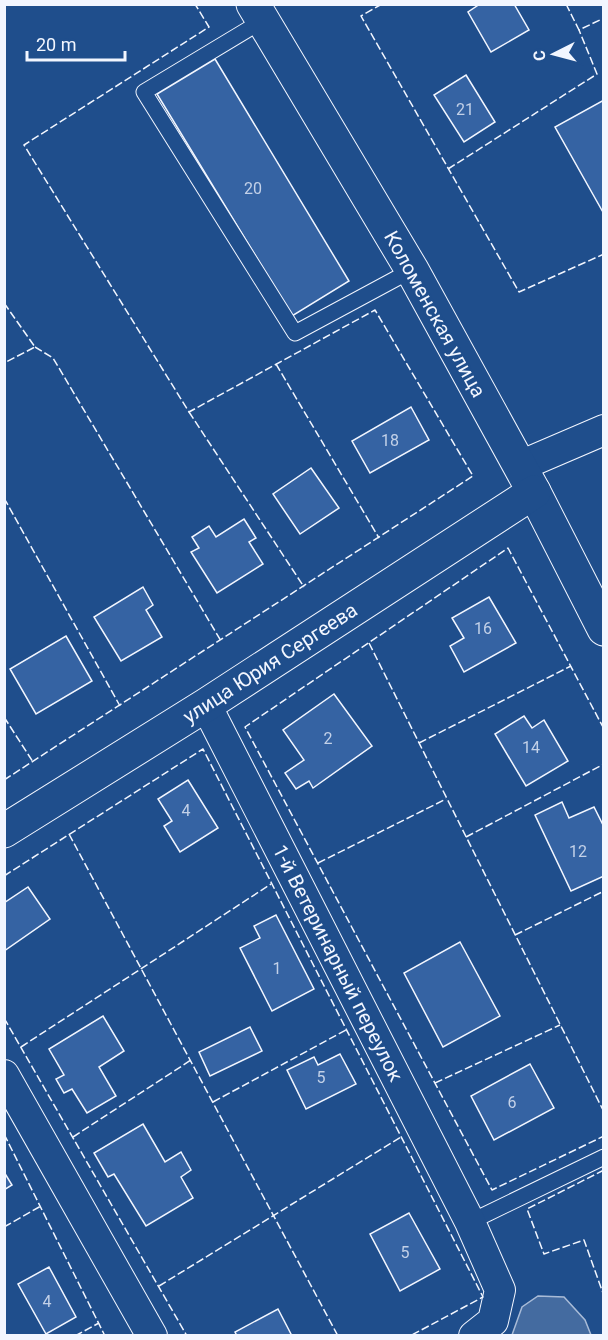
<svg xmlns="http://www.w3.org/2000/svg" width="608" height="1340" font-family="Roboto,sans-serif">
  <rect width="100%" height="100%" fill="#1f4e8c"/>
  <path fill="#446ba0" stroke="#a8bbd7" stroke-width="1.5" d="M 538,1296 L 564,1297 L 585,1320 L 591,1335 L 512,1335 L 522,1307 Z"/>
  <g fill="#3563a3" stroke="#f2f6ff" stroke-width="1.5">
    <path d="M 480,4 L 514,4 L 529,30 L 491,52 L 468,12 Z"/>
    <path d="M 215,59 L 349,281 L 292,316 L 157,94 Z"/>
    <path d="M 466,75 L 495,122 L 464,142 L 434,95 Z"/>
    <path d="M 604,100 L 604,214 L 555,127 Z"/>
    <path d="M 411,407 L 429,440 L 370,473 L 352,441 Z"/>
    <path d="M 311,468 L 339,508 L 300,534 L 273,494 Z"/>
    <path d="M 244,519 L 256,538 L 249,542 L 263,564 L 217,593 L 191,552 L 199,548 L 192,537 L 209,526 L 216,537 Z"/>
    <path d="M 143,587 L 153,605 L 146,610 L 162,637 L 121,661 L 94,617 Z"/>
    <path d="M 489,597 L 516,643 L 464,672 L 450,646 L 464,638 L 452,618 Z"/>
    <path d="M 66,636 L 92,681 L 36,714 L 10,669 Z"/>
    <path d="M 334,694 L 372,746 L 313,788 L 309,781 L 296,789 L 285,773 L 304,760 L 283,730 Z"/>
    <path d="M 524,716 L 532,728 L 544,720 L 568,761 L 526,786 L 495,734 Z"/>
    <path d="M 188,780 L 218,828 L 180,852 L 164,826 L 172,821 L 158,799 Z"/>
    <path d="M 562,802 L 569,818 L 594,807 L 604,827 L 604,876 L 571,891 L 535,815 Z"/>
    <path d="M 28,887 L 50,919 L 4,951 L 4,903 Z"/>
    <path d="M 276,915 L 314,989 L 272,1011 L 240,948 L 260,938 L 254,926 Z"/>
    <path d="M 460,942 L 500,1016 L 443,1047 L 404,973 Z"/>
    <path d="M 103,1016 L 124,1051 L 99,1067 L 116,1096 L 87,1113 L 72,1089 L 64,1093 L 56,1079 L 64,1075 L 49,1049 Z"/>
    <path d="M 250,1027 L 262,1051 L 210,1076 L 199,1052 Z"/>
    <path d="M 340,1054 L 356,1084 L 306,1109 L 287,1070 L 314,1057 L 318,1065 Z"/>
    <path d="M 530,1064 L 554,1108 L 494,1140 L 471,1096 Z"/>
    <path d="M 143,1124 L 165,1162 L 181,1152 L 191,1170 L 181,1177 L 193,1198 L 146,1226 L 114,1174 L 108,1177 L 94,1153 Z"/>
    <path d="M 4,1172 L 12,1185 L 4,1190 Z"/>
    <path d="M 409,1213 L 440,1269 L 400,1291 L 370,1234 Z"/>
    <path d="M 49,1267 L 76,1317 L 46,1334 L 18,1284 Z"/>
    <path d="M 278,1309 L 292,1336 L 237,1336 L 235,1332 Z"/>
  </g>
  <g fill="none" stroke-linecap="round" stroke-linejoin="round">
    <defs>
      <g id="lane">
        <path d="M 262,21 L 144,92 L 295,333 L 412,270"/>
        <path d="M 470,1222 L 604,1157"/>
      </g>
      <g id="street">
        <path d="M 520,466 L 604,430"/>
        <path d="M 206,705 L 470,1222 L 500,1290 L 493,1321 L 474,1336"/>
        <path d="M 4,1075 L 152,1336"/>
      </g>
      <g id="secondary">
        <path d="M 253,4 L 412,270 L 534,492 L 604,629"/>
        <path d="M 4,831 L 206,705 L 534,492"/>
      </g>
    </defs>
    <use href="#lane" stroke="#f2f6ff" stroke-width="17"/>
    <use href="#street" stroke="#f2f6ff" stroke-width="32"/>
    <use href="#secondary" stroke="#f2f6ff" stroke-width="35"/>
    <use href="#lane" stroke="#1f4e8c" stroke-width="15"/>
    <use href="#street" stroke="#1f4e8c" stroke-width="30"/>
    <use href="#secondary" stroke="#1f4e8c" stroke-width="33"/>
    <g stroke="#f2f6ff" stroke-width="1.5" stroke-dasharray="8 3" stroke-linecap="butt">
      <path d="M 382,4 L 361,16 L 519,292 L 604,254"/>
      <path d="M 566,4 L 579,30 L 604,18"/>
      <path d="M 448,169 L 597,74 L 579,30"/>
      <path d="M 4,303 L 35,347 L 4,363"/>
      <path d="M 35,347 L 53,358 L 221,641"/>
      <path d="M 276,364 L 379,538"/>
      <path d="M 189,412 L 304,587"/>
      <path d="M 4,498 L 120,706"/>
      <path d="M 369,643 L 604,1112"/>
      <path d="M 4,717 L 33,762"/>
      <path d="M 604,729 L 508,548 L 245,727 L 492,1190 L 604,1136"/>
      <path d="M 419,743 L 571,666"/>
      <path d="M 4,780 L 473,476 L 375,310 L 189,412 L 24,145 L 209,27 L 195,4"/>
      <path d="M 69,834 L 338,1336"/>
      <path d="M 466,837 L 604,764"/>
      <path d="M 318,863 L 446,799"/>
      <path d="M 4,876 L 203,749 L 483,1297 L 410,1336"/>
      <path d="M 515,935 L 604,891"/>
      <path d="M 4,1018 L 187,1336"/>
      <path d="M 21,1047 L 271,884"/>
      <path d="M 435,1083 L 560,1025"/>
      <path d="M 213,1102 L 346,1030"/>
      <path d="M 4,1134 L 105,1336"/>
      <path d="M 73,1137 L 191,1060"/>
      <path d="M 604,1170 L 527,1209 L 544,1254 L 584,1240 L 604,1296"/>
      <path d="M 4,1227 L 41,1206"/>
      <path d="M 159,1286 L 401,1137"/>
      <path d="M 75,1336 L 99,1323"/>
    </g>
  </g>
  <g text-anchor="middle" dominant-baseline="central" stroke-width="4.5" stroke-linejoin="round" paint-order="stroke">
    <g font-size="16" fill="#c3d1e8">
      <text x="465" y="109">21</text>
      <text x="253" y="188">20</text>
      <text x="390" y="440">18</text>
      <text x="483" y="628">16</text>
      <text x="328" y="738">2</text>
      <text x="531" y="747">14</text>
      <text x="186" y="810">4</text>
      <text x="578" y="851">12</text>
      <text x="277" y="968">1</text>
      <text x="321" y="1077">5</text>
      <text x="512" y="1102">6</text>
      <text x="405" y="1252">5</text>
      <text x="47" y="1301">4</text>
    </g>
    <g font-size="20" fill="#f2f6ff" stroke="#1f4e8c">
      <text transform="translate(435 314) rotate(61)">Коломенская улица</text>
      <text transform="translate(270 663) rotate(-33)">улица Юрия Сергеева</text>
      <text transform="translate(338 963) rotate(63)">1-й Ветеринарный переулок</text>
    </g>
  </g>
  <rect width="608" height="1340" fill="none" stroke="#f2f6ff" stroke-width="12"/>
  <g transform="translate(554 54) rotate(264)" stroke="#1f4e8c" stroke-width="4.5" paint-order="stroke">
  <path d="M0-4.5L10 22L0 15L-10 22Z" fill="#f2f6ff"/>
  <text y="-9" font-size="16" font-weight="bold" text-anchor="middle" fill="#f2f6ff">С</text>
  </g>
  <path d="M27 51v9h98v-9" fill="none" stroke="#f2f6ff" stroke-width="3"/>
  <text x="36" y="51" font-size="18" fill="#f2f6ff" stroke="#1f4e8c" stroke-width="4.5" paint-order="stroke">20 m</text>
</svg>
